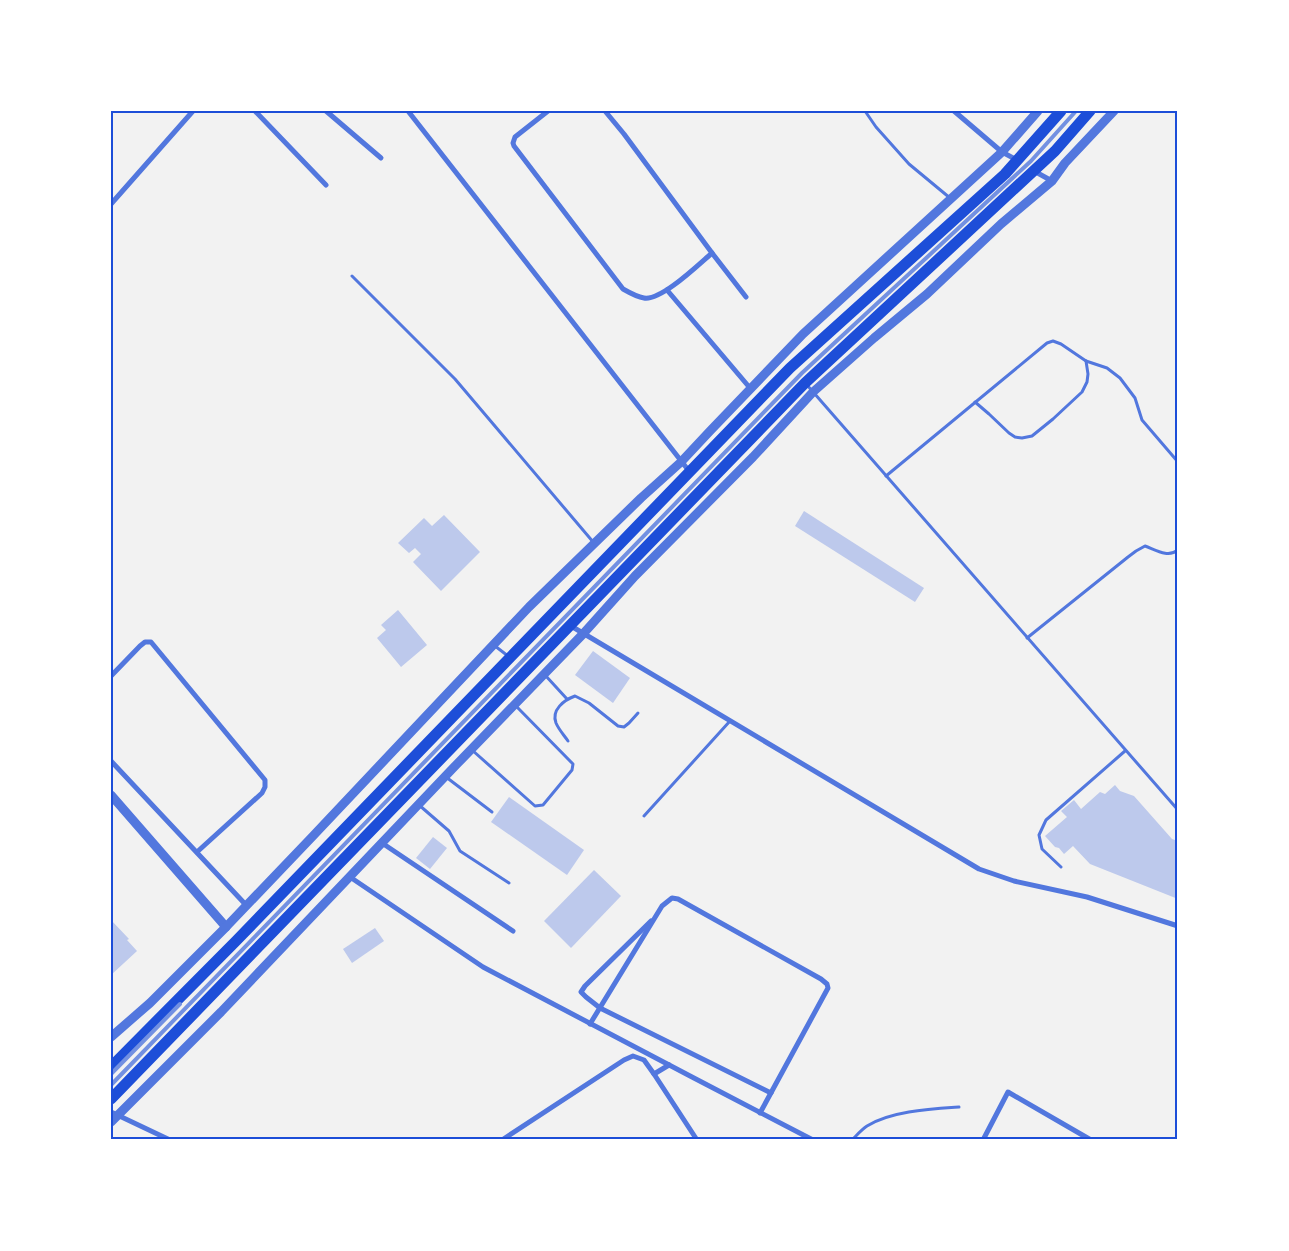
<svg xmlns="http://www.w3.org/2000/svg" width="1289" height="1251" font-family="Cabin,sans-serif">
  <rect width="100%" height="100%" fill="#f2f2f2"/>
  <g fill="#bdc9ec">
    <path d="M 804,511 L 924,588 L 915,602 L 795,526 Z"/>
    <path d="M 444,515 L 480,552 L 441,591 L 413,562 L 421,554 L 415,548 L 409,553 L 398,543 L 424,518 L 432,526 Z"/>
    <path d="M 398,610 L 427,645 L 401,667 L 377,638 L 386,630 L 381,625 Z"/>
    <path d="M 593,651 L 630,678 L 613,703 L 575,675 Z"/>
    <path d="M 1115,785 L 1120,791 L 1134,796 L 1172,839 L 1178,841 L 1178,899 L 1090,864 L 1073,846 L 1064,854 L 1059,848 L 1055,847 L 1045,836 L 1067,817 L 1061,811 L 1074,800 L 1081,809 L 1100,792 L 1105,794 Z"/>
    <path d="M 509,797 L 584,850 L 567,875 L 491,822 Z"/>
    <path d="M 433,837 L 447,848 L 430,869 L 416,858 Z"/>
    <path d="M 594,870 L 621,896 L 571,948 L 544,921 Z"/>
    <path d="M 111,920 L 129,939 L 127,940 L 137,951 L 111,975 Z"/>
    <path d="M 375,928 L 384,941 L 352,963 L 343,949 Z"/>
  </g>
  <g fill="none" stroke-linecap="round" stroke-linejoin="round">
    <g stroke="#5277de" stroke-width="3">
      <path d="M 865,111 L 876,127 L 909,164 L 950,198"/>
      <path d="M 352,276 L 455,379 L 594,543"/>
      <path d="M 807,385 L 1178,810"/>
      <path d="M 975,402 L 989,414 L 1009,433 L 1015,437 L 1022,438 L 1032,436 L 1053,419 L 1082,392 L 1087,382 L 1088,374 L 1086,361"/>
      <path d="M 886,476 L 1047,343 L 1053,341 L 1061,344 L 1086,361 L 1107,368 L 1120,378 L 1135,398 L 1142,420 L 1178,462"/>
      <path d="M 1027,638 L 1128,557 L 1136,551 L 1145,546 C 1156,550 1168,558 1178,550"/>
      <path d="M 495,646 L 508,656"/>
      <path d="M 545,675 L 567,699"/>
      <path d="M 568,741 C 564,735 559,730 556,723 C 551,710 564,700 575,696 L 589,703 L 618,726 L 624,727 L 629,723 L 638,713"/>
      <path d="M 472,750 L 535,806 L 543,805 L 572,770 L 573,764 L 516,706"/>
      <path d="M 446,777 L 492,812"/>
      <path d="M 419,805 L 449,831 L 460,851 L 509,883"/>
      <path d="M 644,816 L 730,721"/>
      <path d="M 1061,867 L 1042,849 L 1039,835 L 1046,820 L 1125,751"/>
      <path d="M 852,1140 C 857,1135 861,1130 867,1126 C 891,1111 930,1109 959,1107"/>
    </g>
    <g stroke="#5277de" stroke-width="5">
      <path d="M 255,111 L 326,185"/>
      <path d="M 326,111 L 381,158"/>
      <path d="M 408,111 L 689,471"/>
      <path d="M 548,111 L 515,137 L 513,143 L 514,146 L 623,289 C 630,293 637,297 644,298 C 661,301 698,265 712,253 L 624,134 L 605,111"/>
      <path d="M 954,111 L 1002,152 L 1017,160"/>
      <path d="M 1034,171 L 1052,181"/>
      <path d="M 111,204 L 193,111"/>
      <path d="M 712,253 L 746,297"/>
      <path d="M 667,290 L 750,388"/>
      <path d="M 571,626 L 979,869 L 1014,881 L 1087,897 L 1178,926"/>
      <path d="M 111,676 L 140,646 L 145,642 L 151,642 L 265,780 L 265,787 L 262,793 L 197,852"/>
      <path d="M 111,761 L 246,905"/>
      <path d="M 382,843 L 513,931"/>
      <path d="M 350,877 L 483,967 L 692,1077 L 813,1140"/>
      <path d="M 651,921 L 585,986 L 581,992 L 586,997 L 600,1008 L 771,1093"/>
      <path d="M 590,1024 L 662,906 L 672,898 L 678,899 L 821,979 L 827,984 L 828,988 L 760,1113"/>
      <path d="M 654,1074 L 697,1140"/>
      <path d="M 111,1112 L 170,1140"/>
      <path d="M 502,1140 L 624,1060 L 633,1056 L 644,1060 L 654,1074 L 669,1065"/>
      <path d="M 983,1140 L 1008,1092 L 1091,1140"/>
    </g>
    <g stroke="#5277de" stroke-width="9">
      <path d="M 111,795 L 226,927"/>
      <path d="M 111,1037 L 150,1003 L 226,927 L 312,837 L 529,607 L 641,498 L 681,462 L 710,431 L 803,334 L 1002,152 L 1038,111"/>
      <path d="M 111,1122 L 221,1012 L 457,764 L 583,634 L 635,576 L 753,457 L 813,392 L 874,338 L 927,294 L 1001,224 L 1052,181 L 1065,163 L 1114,111"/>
    </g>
    <g stroke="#1d4ed8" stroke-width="11">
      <path d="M 111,1067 L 236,941 L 790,368 L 1005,174 L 1061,111"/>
      <path d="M 111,1099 L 805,383 L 1055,151 L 1090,111"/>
    </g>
    <g stroke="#7290e2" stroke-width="4">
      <path d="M 111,1074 L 180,1004"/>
      <path d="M 111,1085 L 802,373 L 1031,161 L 1076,111"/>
    </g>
  </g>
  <rect width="1289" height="1251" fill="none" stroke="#ffffff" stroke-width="225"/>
  <rect x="112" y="112" width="1064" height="1026" fill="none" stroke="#1d4ed8" stroke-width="2"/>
</svg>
